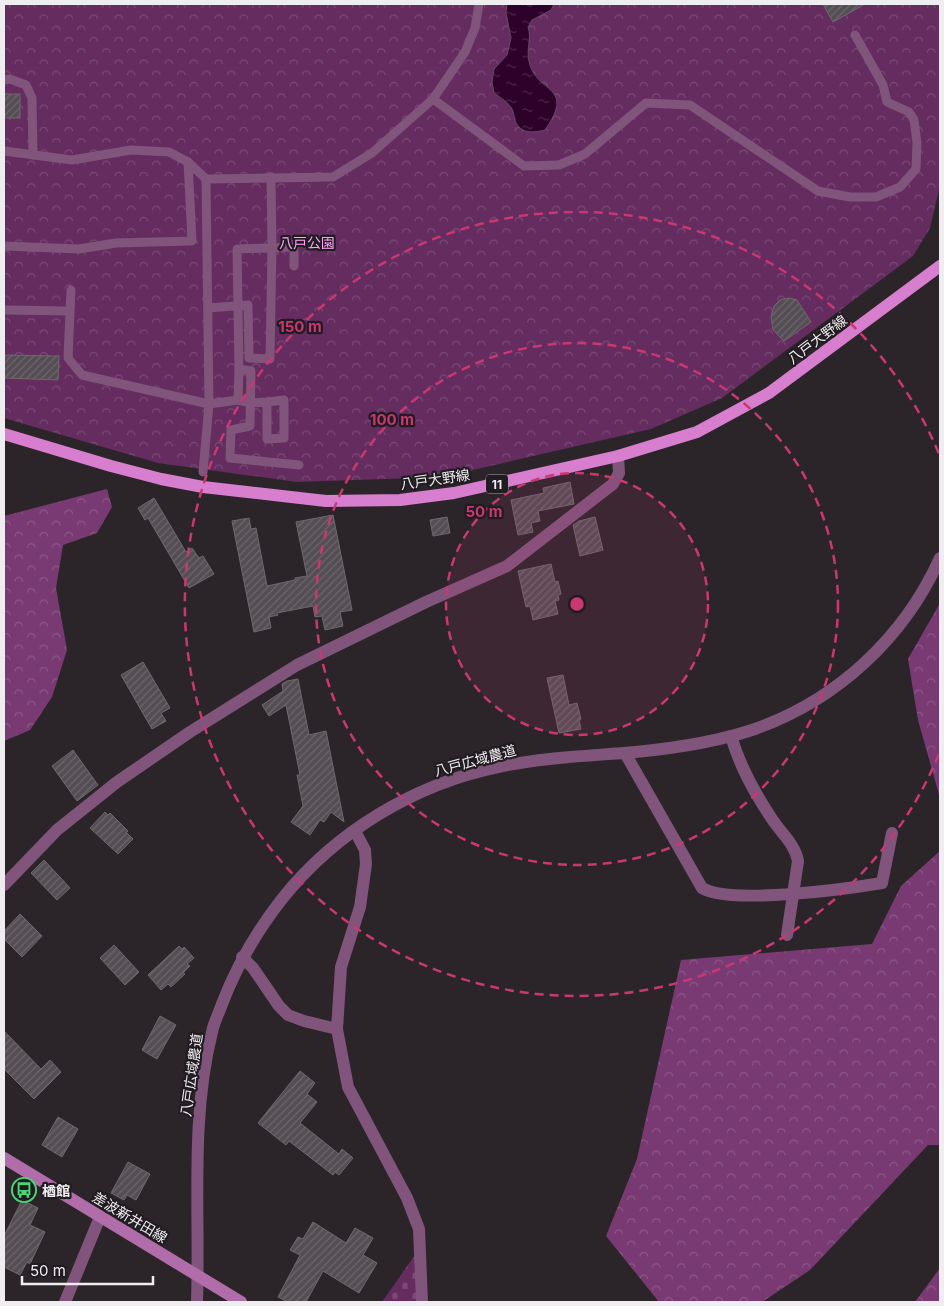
<svg xmlns="http://www.w3.org/2000/svg" width="944" height="1306" font-family="Inter,'Noto Sans JP',sans-serif">
  <defs>
    <pattern id="forest-crowns" width="20" height="18" patternUnits="userSpaceOnUse" patternTransform="scale(1.25)"><rect width="20" height="18" fill="#793a73"/><path d="M2 6a3 3 0 1 1 6 0M12 15a3 3 0 1 1 6 0" fill="none" stroke="#8c5787"/></pattern>
    <pattern id="cemetery-stones" width="16" height="16" patternUnits="userSpaceOnUse" patternTransform="scale(1.25)"><rect width="16" height="16" fill="#642c5f"/><path d="M2 7V4a2 2 0 0 1 4 0v3zM10 15v-3a2 2 0 0 1 4 0v3z" fill="#7a4b76"/></pattern>
    <pattern id="park-crowns" width="20" height="18" patternUnits="userSpaceOnUse" patternTransform="scale(1.25)"><rect width="20" height="18" fill="#642c5f"/><path d="M2 6a3 3 0 1 1 6 0M12 15a3 3 0 1 1 6 0" fill="none" stroke="#7a4b76"/></pattern>
    <pattern id="water-ripples" width="26" height="14" patternUnits="userSpaceOnUse" patternTransform="scale(1.25)"><rect width="26" height="14" fill="#2e012b"/><path d="M2 4q2-2 4 0t4 0M15 11q2-2 4 0t4 0" fill="none" stroke="#4d264a"/></pattern>
    <pattern id="building-hatch" width="6" height="6" patternUnits="userSpaceOnUse" patternTransform="scale(1.25)"><rect width="6" height="6" fill="#544d53"/><path d="M-1 1l2-2M0 6l6-6M5 7l2-2" fill="none" stroke="#6d676c"/></pattern>
  </defs>
  <rect width="100%" height="100%" fill="#2b252a"/>
  <g fill="url(#forest-crowns)">
    <path d="M 107,489 L 112,507 L 97,533 L 63,545 L 56,588 L 67,650 L 52,697 L 30,730 L 4,741 L 4,516 Z"/>
    <path d="M 940,603 L 940,798 L 918,720 L 908,659 Z"/>
    <path d="M 940,851 L 940,1145 L 928,1145 L 810,1270 L 762,1302 L 659,1302 L 606,1236 L 637,1159 L 681,960 L 872,944 L 901,886 Z"/>
    <path d="M 940,1268 L 940,1302 L 915,1302 Z"/>
  </g>
  <path fill="url(#cemetery-stones)" d="M 415,1255 L 417,1302 L 382,1302 Z"/>
  <path fill="url(#park-crowns)" d="M 4,4 L 940,4 L 940,185 L 930,228 L 913,256 L 722,398 L 651,429 L 442,477 L 297,482 L 158,463 L 4,418 Z"/>
  <path fill="url(#water-ripples)" stroke="#684866" d="M 507,4 L 554,4 L 551,10 L 532,20 L 528,27 C 532,39 526,49 529,61 C 535,94 577,84 545,130 C 533,133 521,134 515,121 C 514,117 514,113 512,109 C 508,102 501,98 494,93 L 492,82 L 494,69 L 507,55 L 511,38 L 506,13 Z"/>
  <g fill="url(#building-hatch)" stroke="#6f686e">
    <path d="M 823,4 L 865,4 L 833,22 Z"/>
    <rect x="4" y="94" width="16" height="24"/>
    <path d="M 789,298 L 797,300 L 811,322 L 784,341 L 773,330 L 771,317 L 774,306 L 780,300 Z"/>
    <path d="M 4,355 L 59,356 L 58,380 L 4,378 Z"/>
    <path d="M 570,482 L 574,504 L 538,511 L 540,521 L 531,523 L 533,532 L 518,535 L 511,500 L 544,493 L 543,488 Z"/>
    <path d="M 154,498 L 186,552 L 192,548 L 199,558 L 203,556 L 214,574 L 189,588 L 148,518 L 145,520 L 138,508 Z"/>
    <path d="M 333,515 L 352,610 L 340,612 L 343,626 L 325,630 L 322,616 L 315,617 L 313,606 L 277,613 L 278,615 L 269,617 L 271,628 L 254,632 L 232,521 L 249,518 L 251,529 L 256,528 L 267,586 L 295,580 L 295,578 L 307,576 L 296,522 Z"/>
    <path d="M 447,517 L 450,533 L 433,536 L 430,520 Z"/>
    <path d="M 595,517 L 603,550 L 580,556 L 573,525 L 579,521 Z"/>
    <path d="M 551,564 L 555,582 L 558,581 L 561,594 L 558,595 L 559,600 L 555,601 L 558,614 L 533,620 L 530,606 L 526,607 L 518,571 Z"/>
    <path d="M 143,662 L 170,708 L 161,713 L 166,721 L 152,729 L 121,675 Z"/>
    <path d="M 563,675 L 569,705 L 577,703 L 581,719 L 579,720 L 581,729 L 559,733 L 547,678 Z"/>
    <path d="M 298,679 L 309,735 L 326,731 L 344,822 L 331,812 L 324,822 L 320,820 L 310,835 L 291,822 L 303,806 L 297,775 L 300,775 L 286,705 L 269,716 L 262,705 L 283,691 L 282,684 L 287,681 Z"/>
    <path d="M 73,750 L 98,785 L 77,801 L 52,766 Z"/>
    <path d="M 105,812 L 108,815 L 110,813 L 128,831 L 126,832 L 133,839 L 118,854 L 90,828 Z"/>
    <path d="M 44,860 L 70,888 L 57,900 L 31,873 Z"/>
    <path d="M 20,914 L 42,936 L 22,957 L 4,939 L 4,931 Z"/>
    <path d="M 114,945 L 139,972 L 125,985 L 100,958 Z"/>
    <path d="M 179,946 L 182,949 L 184,947 L 194,958 L 187,964 L 190,966 L 183,973 L 185,974 L 171,987 L 168,984 L 161,990 L 148,975 Z"/>
    <path d="M 160,1016 L 176,1025 L 157,1059 L 142,1050 Z"/>
    <path d="M 4,1031 L 41,1069 L 50,1060 L 61,1072 L 34,1099 L 4,1069 Z"/>
    <path d="M 300,1071 L 315,1083 L 307,1094 L 317,1102 L 300,1123 L 339,1154 L 342,1149 L 353,1158 L 339,1175 L 335,1172 L 333,1175 L 289,1141 L 286,1145 L 258,1123 Z"/>
    <path d="M 58,1117 L 78,1129 L 62,1157 L 42,1145 Z"/>
    <path d="M 128,1162 L 150,1174 L 136,1200 L 127,1195 L 124,1200 L 111,1193 Z"/>
    <path d="M 22,1200 L 38,1208 L 30,1225 L 45,1232 L 30,1264 L 27,1262 L 20,1275 L 4,1267 L 4,1236 Z"/>
    <path d="M 313,1222 L 346,1243 L 355,1228 L 373,1238 L 363,1255 L 377,1263 L 359,1293 L 323,1271 L 306,1302 L 288,1302 L 278,1297 L 300,1255 L 290,1250 L 298,1237 L 303,1239 Z"/>
  </g>
  <g fill="none" stroke-linecap="round" stroke-linejoin="round">
    <g stroke="#80547b" stroke-width="9">
      <path d="M 4,80 L 10,79 L 26,85 L 32,98 L 33,155"/>
      <path d="M 433,99 L 465,52 L 475,28 L 479,4"/>
      <path d="M 4,151 L 72,160 L 131,150 L 169,152 L 188,162 L 206,179 L 333,177 L 372,153 L 433,99 L 524,166 L 559,165 L 585,154 L 646,103 L 690,105 L 818,191 L 850,197 L 876,197 L 900,187 L 916,169 L 917,143 L 914,120 L 909,112 L 887,102 L 883,85 L 855,35"/>
      <path d="M 4,246 L 79,249 L 116,243 L 192,241 L 188,162"/>
      <path d="M 71,290 L 68,358 L 82,375 L 209,404 L 238,400 L 251,403 L 267,402 L 267,439 L 284,438 L 284,400 L 267,402"/>
      <path d="M 208,308 L 248,305 L 249,358 L 270,359 L 272,248 L 271,177"/>
      <path d="M 4,310 L 69,311"/>
      <path d="M 239,369 L 251,371 L 250,426 L 231,430 L 230,458 L 299,465"/>
      <path d="M 238,400 L 239,369 L 237,249 L 294,247 L 294,266"/>
      <path d="M 203,472 L 209,404 L 206,179"/>
    </g>
    <g stroke="#80547b" stroke-width="12">
      <path d="M 731,736 C 740,767 754,792 772,819 C 781,833 795,844 798,861 L 787,935"/>
      <path d="M 625,753 L 702,888 C 731,905 846,889 882,883 L 892,833"/>
      <path d="M 355,831 L 365,850 L 366,864 L 360,907 L 341,967 L 337,1029 L 348,1087 L 407,1198 L 419,1229 L 422,1302"/>
      <path d="M 4,885 L 57,830 L 117,782 L 190,732 L 297,665 L 426,602 L 507,566 L 613,484 L 619,473 L 618,456"/>
      <path d="M 242,957 L 253,968 L 279,1006 L 288,1015 L 304,1021 L 337,1029"/>
      <path d="M 65,1302 L 100,1217"/>
    </g>
    <path stroke="#80547b" stroke-width="12" d="M 197,1302 C 200,1212 190,1120 212,1032 C 214,1022 219,1013 222,1004 C 237,965 256,932 282,899 C 335,832 415,784 498,767 C 544,757 590,756 636,752 C 676,748 717,742 755,729 C 837,700 904,638 940,558"/>
    <path stroke="#b16caa" stroke-width="12" d="M 4,1158 L 241,1302"/>
    <path stroke="#d87ece" stroke-width="12" d="M 4,434 L 111,466 L 161,479 L 203,487 L 326,501 L 400,500 L 454,493 L 618,456 L 697,432 L 769,393 L 940,266"/>
  </g>
  <circle cx="577" cy="604" r="131" fill="#c93871" fill-opacity=".12"/>
  <g fill="none" stroke="#c93871" stroke-width="2.5" stroke-dasharray="9 6">
    <circle cx="577" cy="604" r="131"/>
    <circle cx="577" cy="604" r="261"/>
    <path d="M939 754A392 392 0 1 1 939 454"/>
  </g>
  <defs>
    <symbol id="bus-ring" viewBox="-11 -11 22 22"><circle r="9.5" fill="#211c21" stroke="#48d778" stroke-width="1.5"/><path d="M-5-6H5V4H4V6H2V4H-2V6H-4V4H-5ZM-3.5-4V0h7V-4ZM-3.5 1.2v1.5H-2V1.2ZM2 1.2v1.5H3.5V1.2Z" fill="#48d778"/></symbol>
  </defs>
  <g fill-rule="evenodd">
    <use href="#bus-ring" x="10" y="1176" width="28" height="28"/>
  </g>
  <g text-anchor="middle" dominant-baseline="central" stroke-width="4.5" stroke-linejoin="round" paint-order="stroke">
    <rect fill="#211c21" stroke="#b2aeb2" stroke-width="1" x="486" y="474.5" width="22" height="19" rx="4"/>
    <g font-size="12" font-weight="bold" fill="#f0edf0">
      <text x="497" y="484">11</text>
    </g>
    <g font-size="14" fill="#ffa4f5" stroke="#211c21">
      <text x="307" y="242">八戸公園</text>
    </g>
    <g font-size="14" fill="#f0edf0" stroke="#211c21">
      <text transform="translate(817 339) rotate(-37)">八戸大野線</text>
      <text transform="translate(435 479) rotate(-8)">八戸大野線</text>
      <text transform="translate(475 760) rotate(-15)">八戸広域農道</text>
      <text transform="translate(191 1075) rotate(-82)">八戸広域農道</text>
      <text transform="translate(130 1217) rotate(31)">差波新井田線</text>
    </g>
    <g font-size="14" font-weight="bold" fill="#f0edf0" stroke="#211c21" text-anchor="start">
      <text x="42" y="1190">楢館</text>
    </g>
  </g>
  <circle cx="577" cy="604" r="8" fill="#c93871" stroke="#211c21" stroke-width="2.5"/>
  <g font-size="15" text-anchor="middle" font-weight="bold" fill="#c93871" stroke="#211c21" stroke-width="4.5" stroke-linejoin="round" paint-order="stroke">
    <text x="300" y="332">150 m</text>
    <text x="392" y="425">100 m</text>
    <text x="484" y="517">50 m</text>
  </g>
  <rect width="944" height="1306" fill="none" stroke="#f0edf0" stroke-width="10"/>
  <path d="M22 1276v8h131v-8" fill="none" stroke="#f0edf0" stroke-width="2.5"/>
  <text x="30" y="1276" font-size="15" fill="#f0edf0" stroke="#211c21" stroke-width="4" paint-order="stroke">50 m</text>
</svg>
